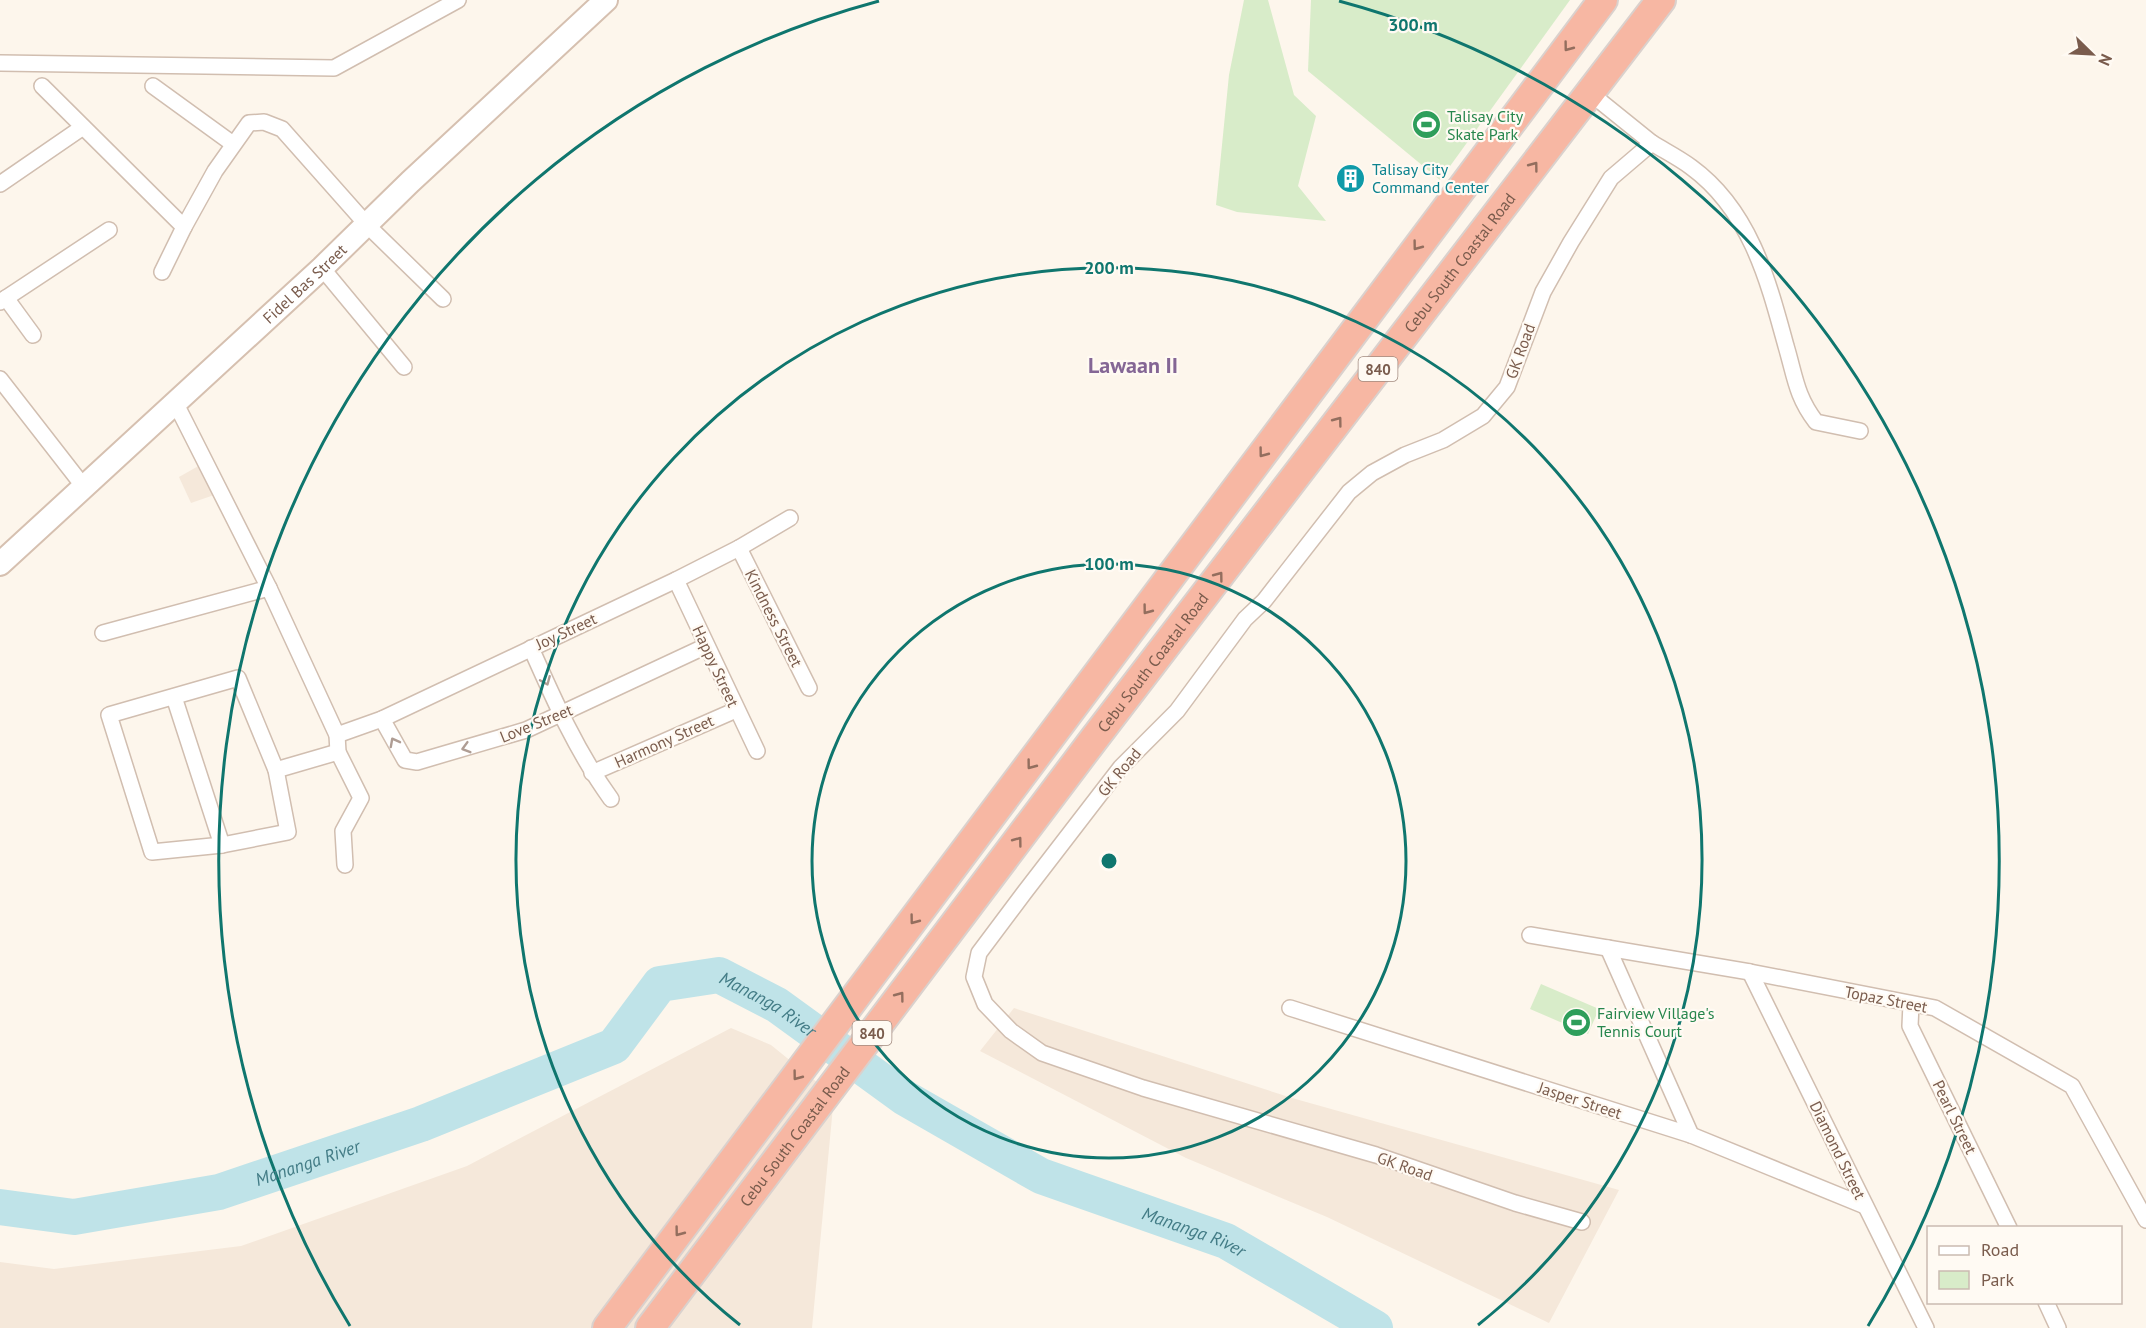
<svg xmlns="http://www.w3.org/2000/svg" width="2146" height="1328" font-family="'PT Sans',sans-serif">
  <rect width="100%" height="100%" fill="#fdf6ec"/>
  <g fill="#f5e8da">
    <path d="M 202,464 L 217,494 L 191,503 L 179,477 Z"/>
    <path d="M 1014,1008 L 1292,1098 L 1619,1190 L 1549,1323 L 1327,1217 L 1186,1158 L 980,1051 Z"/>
    <path d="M 731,1028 L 771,1045 L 834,1096 L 812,1328 L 0,1328 L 0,1262 L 54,1269 L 241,1246 L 467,1166 Z"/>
  </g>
  <g fill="#d8ecc9">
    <path d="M 1244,0 L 1268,0 L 1294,95 L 1316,116 L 1298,186 L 1326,221 L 1237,212 L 1216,205 L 1229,75 Z"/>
    <path d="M 1311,0 L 1570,0 L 1440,180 L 1308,71 Z"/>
    <path d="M 1541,984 L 1599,1009 L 1588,1034 L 1530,1009 Z"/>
  </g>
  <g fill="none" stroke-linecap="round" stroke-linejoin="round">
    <path stroke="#bfe3e8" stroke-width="36" id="s1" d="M 0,1207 L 74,1217 L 219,1192 L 421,1124 L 614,1046 L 660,984 L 719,975 L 777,1005 L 905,1098 L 1041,1176 L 1226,1241 L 1375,1328"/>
    <defs>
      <g id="street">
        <path d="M 0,63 L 334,68 L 458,0"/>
        <path d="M 42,86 L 184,227 L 215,171 L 249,123 L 264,122 L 282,129 L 368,226 L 443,299"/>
        <path d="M 153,86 L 233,144"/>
        <path d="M 1652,143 C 1665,151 1679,158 1691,167 C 1750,210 1768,280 1786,346 C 1795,376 1796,396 1816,422 L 1860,431"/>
        <path d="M 0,184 L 83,127"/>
        <path d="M 322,268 L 404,367"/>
        <path d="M 162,272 L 184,227"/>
        <path d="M 6,298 L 33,335"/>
        <path d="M 0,302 L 109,230"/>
        <path d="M 0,379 L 84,487"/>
        <path d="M 176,404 L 269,588 L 337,735 L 338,752 L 361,798 L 343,831 L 345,865"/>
        <path d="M 739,548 L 809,688"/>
        <path d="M 676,580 L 757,751"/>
        <path d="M 103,633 L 269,588"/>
        <path d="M 531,648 C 554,700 577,752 611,799"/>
        <path d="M 238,678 L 276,770 L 288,832 L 222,845 L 152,852 L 109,715 Z"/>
        <path d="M 174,697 L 222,845"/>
        <path d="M 382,719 L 405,760 L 417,762 L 526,730 L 706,646"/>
        <path d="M 337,735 L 382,719 L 676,580 L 739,548 L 790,518"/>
        <path d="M 276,770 L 338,752"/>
        <path d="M 592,773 L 736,710"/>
        <path d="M 1530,935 L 1750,972 L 1935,1008 L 2072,1086 L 2146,1220"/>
        <path d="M 1608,948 L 1691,1135"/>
        <path d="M 1750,972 L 1926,1328"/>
        <path d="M 1911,1004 L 1910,1026 L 2009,1228"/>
        <path d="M 1290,1008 L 1691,1135 L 1865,1206"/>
        <path d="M 1582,1222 L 1515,1203 L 1376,1155 L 1143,1088 L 1042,1053 L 1011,1031 L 985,1004 L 974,977 L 979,953 L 1024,893 L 1121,767 L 1177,711 L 1245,619 L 1264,601 L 1349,492 L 1372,473 L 1405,455 L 1443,440 L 1483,416 L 1507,387 L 1543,292 L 1571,242 L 1611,178 L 1652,143 L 1590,93"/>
        <path d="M 2046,1302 L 2058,1328"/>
      </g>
      <g id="secondary">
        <path id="s2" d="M 0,564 L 322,268 L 410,182 L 606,0"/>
      </g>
      <g id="highway">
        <path d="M 607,1328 L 1603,0"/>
        <path id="s3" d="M 650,1328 L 1094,739 L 1661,0"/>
      </g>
    </defs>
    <use href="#street" stroke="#d1beb0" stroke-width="18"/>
    <use href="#secondary" stroke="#d6c0b0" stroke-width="26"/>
    <use href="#highway" stroke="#dad1cd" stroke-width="32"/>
    <use href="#street" stroke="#fff" stroke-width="15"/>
    <use href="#secondary" stroke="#fff" stroke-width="22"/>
    <use href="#highway" stroke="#f7b7a3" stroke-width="28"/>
  </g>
  <defs><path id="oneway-chevron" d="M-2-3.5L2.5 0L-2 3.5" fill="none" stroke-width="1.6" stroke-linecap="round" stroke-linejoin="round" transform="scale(1.5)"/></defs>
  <g stroke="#936e5e">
    <use href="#oneway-chevron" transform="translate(1568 47) rotate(127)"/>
    <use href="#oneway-chevron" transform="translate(1534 166) rotate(-53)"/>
    <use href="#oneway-chevron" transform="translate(1417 246) rotate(127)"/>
    <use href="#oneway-chevron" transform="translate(1338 421) rotate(-53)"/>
    <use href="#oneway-chevron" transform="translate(1263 453) rotate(127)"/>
    <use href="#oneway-chevron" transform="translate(1219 576) rotate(-53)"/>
    <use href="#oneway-chevron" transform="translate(1147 610) rotate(127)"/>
    <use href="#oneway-chevron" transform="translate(1031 765) rotate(127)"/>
    <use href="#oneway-chevron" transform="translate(1018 841) rotate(-53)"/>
    <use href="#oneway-chevron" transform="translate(914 920) rotate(127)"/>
    <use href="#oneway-chevron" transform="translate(900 996) rotate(-53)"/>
    <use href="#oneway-chevron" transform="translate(797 1076) rotate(127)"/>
    <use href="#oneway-chevron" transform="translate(679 1232) rotate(127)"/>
  </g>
  <g stroke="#af9d94">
    <use href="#oneway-chevron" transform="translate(546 681) rotate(67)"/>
    <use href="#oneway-chevron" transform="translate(394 742) rotate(-118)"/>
    <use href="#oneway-chevron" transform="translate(466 748) rotate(164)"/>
  </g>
  <g fill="none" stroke="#0f766e" stroke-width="3">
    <circle cx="1109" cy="861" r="297"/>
    <path d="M740 1325A593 593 0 1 1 1478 1325"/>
    <path d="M350 1326A890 890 0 0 1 879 1M1339 1A890 890 0 0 1 1868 1326"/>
  </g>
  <defs>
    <symbol id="stadium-disc" viewBox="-11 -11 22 22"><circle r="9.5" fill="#2e9e5b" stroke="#fffaf3"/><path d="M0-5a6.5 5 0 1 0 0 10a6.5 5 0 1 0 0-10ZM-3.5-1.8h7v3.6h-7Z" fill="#fff"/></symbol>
    <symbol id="building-disc" viewBox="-11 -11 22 22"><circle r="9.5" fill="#0f9aa8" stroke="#fffaf3"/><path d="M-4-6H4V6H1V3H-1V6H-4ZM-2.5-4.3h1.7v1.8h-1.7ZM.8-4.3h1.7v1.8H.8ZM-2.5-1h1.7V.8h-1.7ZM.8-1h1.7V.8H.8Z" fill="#fff"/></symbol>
  </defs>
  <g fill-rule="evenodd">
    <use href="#stadium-disc" x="1410" y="108" width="33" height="33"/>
    <use href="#building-disc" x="1334" y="162" width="33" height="33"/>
    <use href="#stadium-disc" x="1560" y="1006" width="33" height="33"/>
  </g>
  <g text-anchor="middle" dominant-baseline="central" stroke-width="4.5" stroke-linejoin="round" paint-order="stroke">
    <g fill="#fffaf3" stroke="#a28b7f" stroke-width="1.5">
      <rect x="1358.5" y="357" width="39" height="24" rx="4.5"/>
      <rect x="852.5" y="1021" width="39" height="24" rx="4.5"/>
    </g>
    <g font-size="15" font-weight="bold" fill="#7a5c4d">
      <text x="1378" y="369">840</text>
      <text x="872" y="1033">840</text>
    </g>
    <g font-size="16" fill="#27864d" stroke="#fffaf3" text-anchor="start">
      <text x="1447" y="116">Talisay City<tspan x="1447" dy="18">Skate Park</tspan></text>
      <text x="1597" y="1013">Fairview Village's<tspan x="1597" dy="18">Tennis Court</tspan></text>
    </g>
    <g font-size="16" fill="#0d838f" stroke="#fffaf3" text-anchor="start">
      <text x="1372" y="169">Talisay City<tspan x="1372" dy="18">Command Center</tspan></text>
    </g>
    <g font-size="16" fill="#7a5c4d" stroke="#fffaf3">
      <text stroke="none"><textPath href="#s3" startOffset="1338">Cebu South Coastal Road</textPath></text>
      <text stroke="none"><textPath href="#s2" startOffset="414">Fidel Bas Street</textPath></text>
      <text transform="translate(1520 351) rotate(-70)">GK Road</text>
      <text transform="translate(774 618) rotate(63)">Kindness Street</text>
      <text transform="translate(566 631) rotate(-25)">Joy Street</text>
      <text stroke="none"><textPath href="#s3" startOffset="834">Cebu South Coastal Road</textPath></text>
      <text transform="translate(716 666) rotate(65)">Happy Street</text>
      <text transform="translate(536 723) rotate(-22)">Love Street</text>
      <text transform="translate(664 741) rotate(-24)">Harmony Street</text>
      <text transform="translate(1119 772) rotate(-50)">GK Road</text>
      <text transform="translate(1886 999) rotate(11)">Topaz Street</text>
      <text transform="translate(1580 1100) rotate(18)">Jasper Street</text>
      <text transform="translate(1955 1117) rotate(64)">Pearl Street</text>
      <text stroke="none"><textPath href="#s3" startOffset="240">Cebu South Coastal Road</textPath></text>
      <text transform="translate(1838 1150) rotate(64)">Diamond Street</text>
      <text transform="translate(1405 1166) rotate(19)">GK Road</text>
    </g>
    <g font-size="18" font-style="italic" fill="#437c86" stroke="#fffaf3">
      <text stroke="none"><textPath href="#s1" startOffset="837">Mananga River</textPath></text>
      <text stroke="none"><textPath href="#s1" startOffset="315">Mananga River</textPath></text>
      <text stroke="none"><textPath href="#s1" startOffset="1323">Mananga River</textPath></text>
    </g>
    <g font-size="22" font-weight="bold" fill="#846695" stroke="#fffaf3">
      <text x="1133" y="365">Lawaan II</text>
    </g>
  </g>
  <circle cx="1109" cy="861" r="9" fill="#0f766e" stroke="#fffaf3" stroke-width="3"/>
  <g font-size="18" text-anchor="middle" font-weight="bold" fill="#0f766e" stroke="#fffaf3" stroke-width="4.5" stroke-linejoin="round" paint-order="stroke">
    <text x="1413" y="31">300 m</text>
    <text x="1109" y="274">200 m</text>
    <text x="1109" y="570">100 m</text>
  </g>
  <rect x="1927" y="1226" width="195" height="78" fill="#fffaf3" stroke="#cabbb1" stroke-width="1.5"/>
  <rect x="1939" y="1246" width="30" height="9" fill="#ffffff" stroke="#cabbb1" stroke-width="1.5"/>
  <text x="1981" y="1256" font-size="18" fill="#7a5c4d">Road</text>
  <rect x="1939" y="1271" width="30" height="18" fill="#d8ecc9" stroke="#cabbb1" stroke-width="1.5"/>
  <text x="1981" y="1286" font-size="18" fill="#7a5c4d">Park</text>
  <g transform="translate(2092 54) rotate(114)" stroke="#fffaf3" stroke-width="4.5" paint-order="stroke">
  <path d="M0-4.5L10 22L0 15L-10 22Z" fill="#7a5c4d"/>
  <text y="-9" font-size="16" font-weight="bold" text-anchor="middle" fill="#7a5c4d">N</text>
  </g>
</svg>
